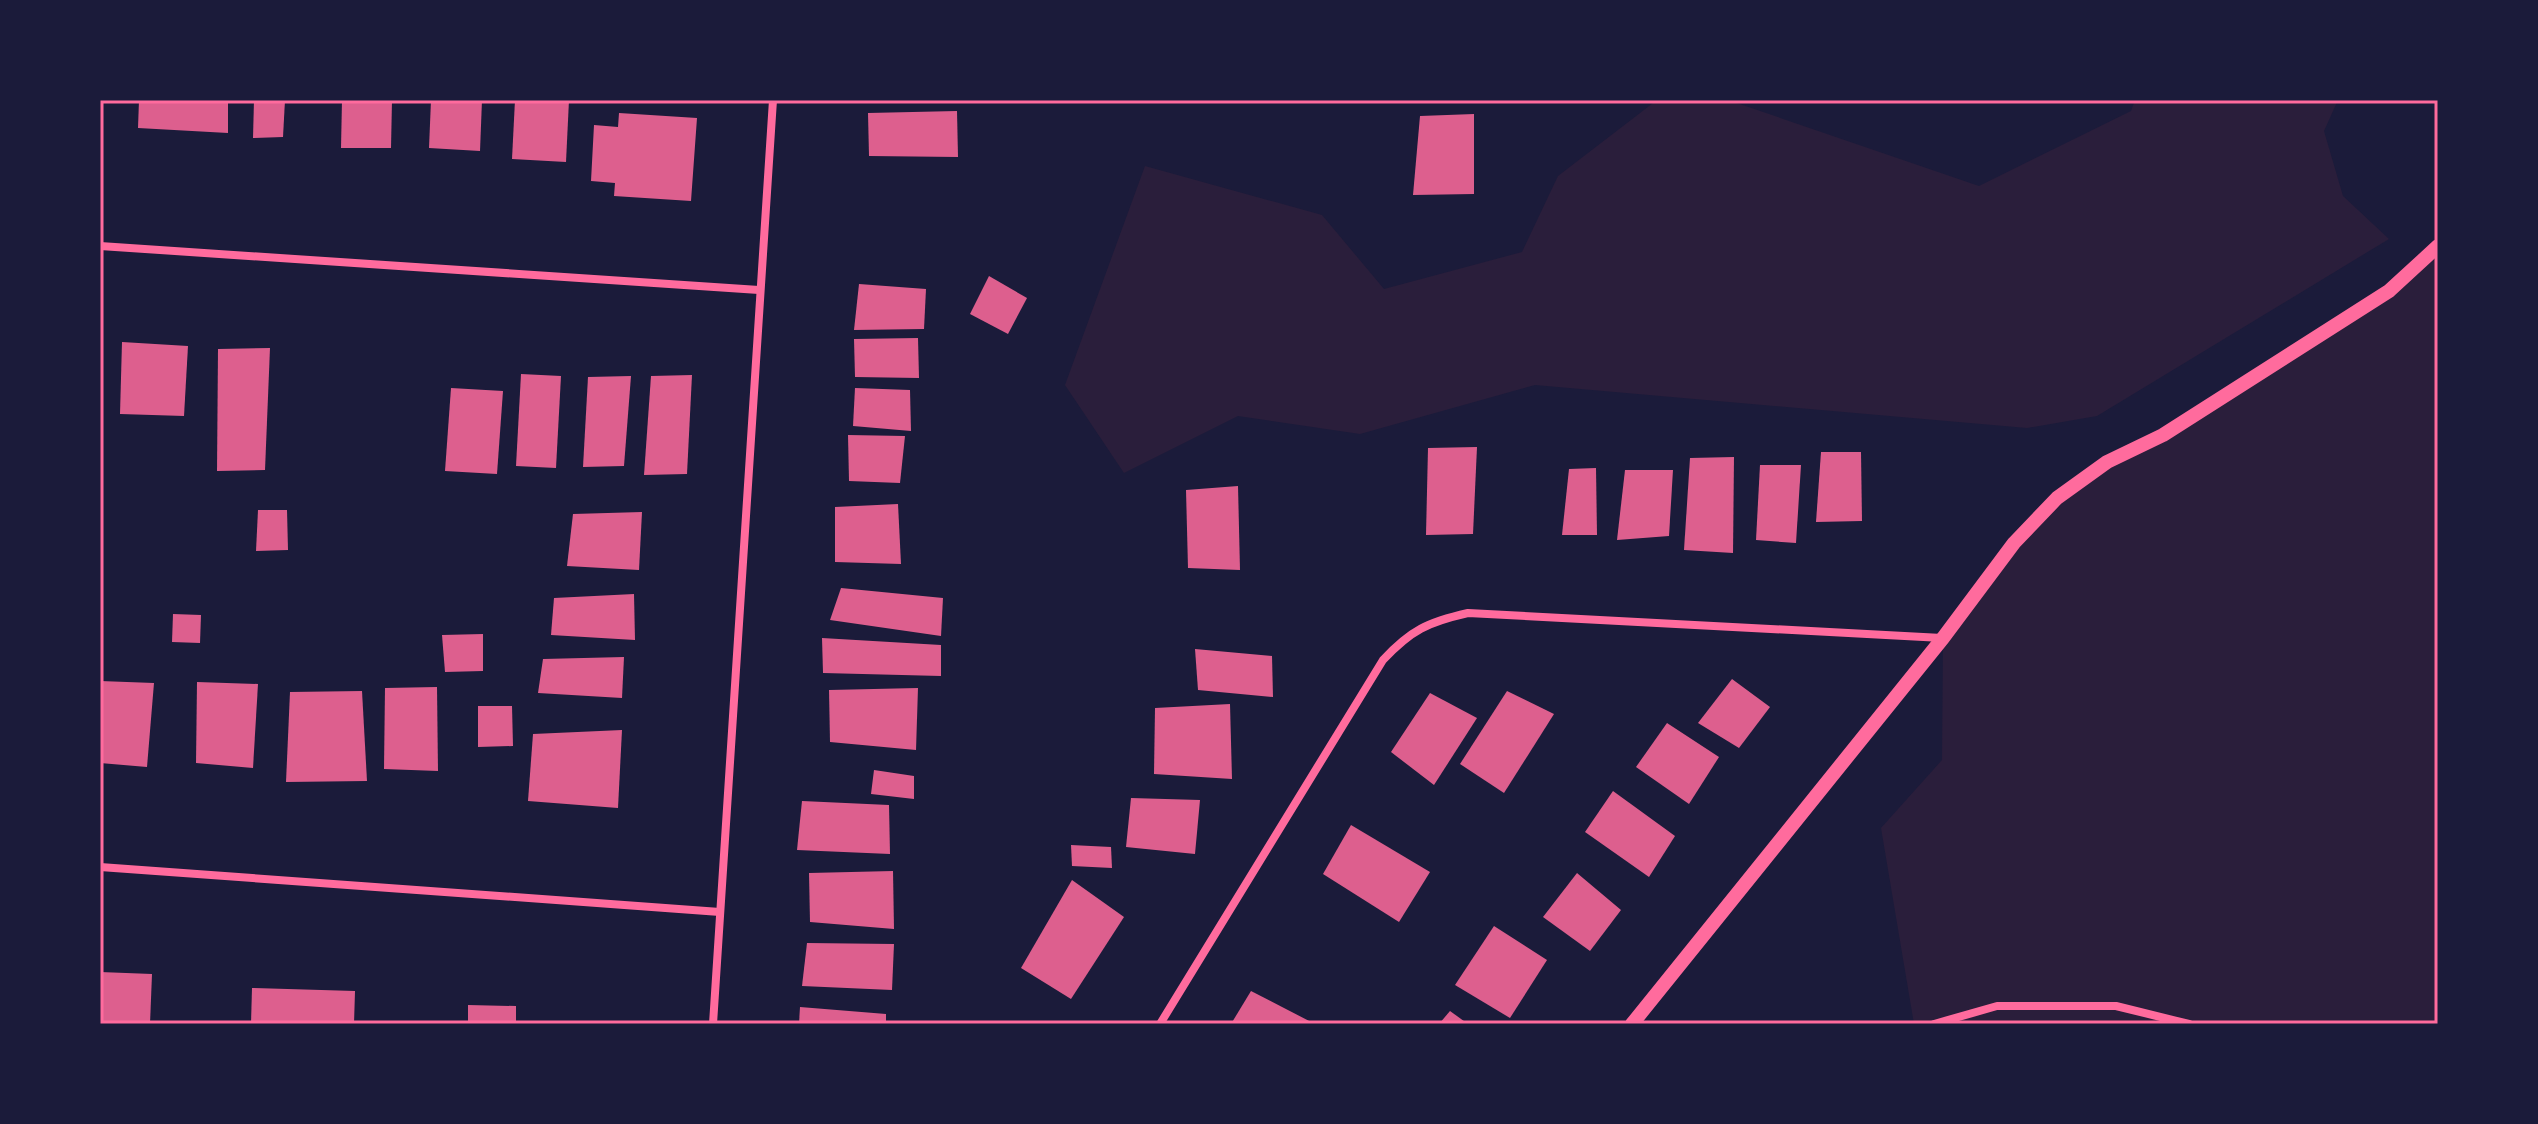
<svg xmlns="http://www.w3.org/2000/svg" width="2538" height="1124" font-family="Cabin,sans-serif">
  <rect width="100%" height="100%" fill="#1b1b3a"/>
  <g fill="#2a1e3b">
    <path d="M 1657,100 L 1728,100 L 1979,186 L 2131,111 L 2135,100 L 2338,100 L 2324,131 L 2343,196 L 2389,239 L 2097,416 L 2027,428 L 1535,385 L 1360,434 L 1238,416 L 1124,473 L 1065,385 L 1145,166 L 1322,215 L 1384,289 L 1522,252 L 1558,176 Z"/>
    <path d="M 2438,246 L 2438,1024 L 1914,1024 L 1881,828 L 1942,760 L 1943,638 L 2057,498 L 2389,291 Z"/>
  </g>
  <g fill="#dd5f8e">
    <path d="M 139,100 L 228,100 L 228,133 L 138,128 Z"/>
    <path d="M 254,100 L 285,100 L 283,137 L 253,138 Z"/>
    <path d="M 342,100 L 392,100 L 391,148 L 341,148 Z"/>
    <path d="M 431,100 L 482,100 L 480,151 L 429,148 Z"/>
    <path d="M 515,100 L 569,100 L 566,162 L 512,159 Z"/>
    <path d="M 957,111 L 958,157 L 869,156 L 868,113 Z"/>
    <path d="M 619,113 L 697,118 L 691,201 L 614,196 L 615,183 L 591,181 L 594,125 L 618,127 Z"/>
    <path d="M 1474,114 L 1474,194 L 1413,195 L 1420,116 Z"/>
    <path d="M 989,276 L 1027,298 L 1008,334 L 970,314 Z"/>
    <path d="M 859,284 L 926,289 L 924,329 L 854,330 Z"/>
    <path d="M 918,338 L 919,378 L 855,377 L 854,339 Z"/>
    <path d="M 122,342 L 188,346 L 184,416 L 120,414 Z"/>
    <path d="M 270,348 L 265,470 L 217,471 L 218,349 Z"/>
    <path d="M 521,374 L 561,376 L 556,468 L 516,466 Z"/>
    <path d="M 692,375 L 687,474 L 644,475 L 651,376 Z"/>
    <path d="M 631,376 L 624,466 L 583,467 L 588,377 Z"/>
    <path d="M 451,388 L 503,391 L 497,474 L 445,471 Z"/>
    <path d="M 855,388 L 910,390 L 911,431 L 853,426 Z"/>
    <path d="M 848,435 L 905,436 L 900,483 L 849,481 Z"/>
    <path d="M 1477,447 L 1473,534 L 1426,535 L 1428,448 Z"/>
    <path d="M 1821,452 L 1861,452 L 1862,521 L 1816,522 Z"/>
    <path d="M 1734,457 L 1733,553 L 1684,550 L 1690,458 Z"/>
    <path d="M 1760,465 L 1801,465 L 1796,543 L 1756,540 Z"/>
    <path d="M 1596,468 L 1597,535 L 1562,535 L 1569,469 Z"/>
    <path d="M 1625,470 L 1673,470 L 1669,536 L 1617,540 Z"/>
    <path d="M 1238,486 L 1240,570 L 1188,568 L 1186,490 Z"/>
    <path d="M 898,504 L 901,564 L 835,562 L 835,507 Z"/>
    <path d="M 258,510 L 287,510 L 288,550 L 256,551 Z"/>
    <path d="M 642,512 L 639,570 L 567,566 L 573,514 Z"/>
    <path d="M 841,588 L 943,598 L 941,636 L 830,620 Z"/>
    <path d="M 634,594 L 635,640 L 551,635 L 554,598 Z"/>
    <path d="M 173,614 L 201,615 L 200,643 L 172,642 Z"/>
    <path d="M 483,634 L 483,671 L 445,672 L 442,635 Z"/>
    <path d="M 822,638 L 941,645 L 941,676 L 823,673 Z"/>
    <path d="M 1195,649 L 1272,656 L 1273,697 L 1198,690 Z"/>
    <path d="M 624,657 L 622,698 L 538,693 L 543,659 Z"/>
    <path d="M 1732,679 L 1770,707 L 1739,748 L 1698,723 Z"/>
    <path d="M 100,681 L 154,683 L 147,767 L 100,763 Z"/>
    <path d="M 197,682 L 258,684 L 253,768 L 196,763 Z"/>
    <path d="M 437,687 L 438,771 L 384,769 L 385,688 Z"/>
    <path d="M 918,688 L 916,750 L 830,742 L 829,690 Z"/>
    <path d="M 362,691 L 367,781 L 286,782 L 290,692 Z"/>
    <path d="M 1507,691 L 1554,714 L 1504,793 L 1460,764 Z"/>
    <path d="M 1430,693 L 1477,718 L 1434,785 L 1391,752 Z"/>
    <path d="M 1230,704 L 1232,779 L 1154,774 L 1155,708 Z"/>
    <path d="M 478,706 L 512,706 L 513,746 L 478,747 Z"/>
    <path d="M 1667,723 L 1719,757 L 1689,804 L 1636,767 Z"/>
    <path d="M 622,730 L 618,808 L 528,801 L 533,734 Z"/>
    <path d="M 874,770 L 914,776 L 914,799 L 871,794 Z"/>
    <path d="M 1613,791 L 1675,836 L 1649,877 L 1585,832 Z"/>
    <path d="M 1131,798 L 1200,800 L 1195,854 L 1126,847 Z"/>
    <path d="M 802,801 L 889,805 L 890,854 L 797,850 Z"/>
    <path d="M 1351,825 L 1430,872 L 1399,922 L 1323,874 Z"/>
    <path d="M 1071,845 L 1111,847 L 1112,868 L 1072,866 Z"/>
    <path d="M 893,871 L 894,929 L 810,922 L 809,873 Z"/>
    <path d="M 1577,873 L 1621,910 L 1590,951 L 1543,917 Z"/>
    <path d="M 1072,880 L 1124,917 L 1071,999 L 1021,968 Z"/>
    <path d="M 1494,926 L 1547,960 L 1510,1018 L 1455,985 Z"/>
    <path d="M 807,943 L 894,944 L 892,990 L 802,986 Z"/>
    <path d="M 100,972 L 152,974 L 150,1024 L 100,1024 Z"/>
    <path d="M 252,988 L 355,991 L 354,1024 L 251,1024 Z"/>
    <path d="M 1251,991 L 1315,1024 L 1231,1024 Z"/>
    <path d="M 468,1005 L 516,1006 L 516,1024 L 468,1024 Z"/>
    <path d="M 800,1007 L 886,1014 L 886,1024 L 799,1024 Z"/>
    <path d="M 1450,1011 L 1468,1024 L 1439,1024 Z"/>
  </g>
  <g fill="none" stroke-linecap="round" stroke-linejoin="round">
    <g stroke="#ff6b9d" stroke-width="8">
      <path d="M 100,246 L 759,290"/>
      <path d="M 100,867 L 720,912"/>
      <path d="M 713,1024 L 773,100"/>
      <path d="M 1160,1024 L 1383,660 C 1411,630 1428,622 1468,613 L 1942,638"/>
      <path d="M 1934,1024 L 1997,1006 L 2116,1006 L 2189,1024"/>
    </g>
    <path stroke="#ff6b9d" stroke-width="14" d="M 1632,1024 L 1943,638 L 2014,543 L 2057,498 L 2107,462 L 2163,435 L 2389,291 L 2438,246"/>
  </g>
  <rect width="2538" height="1124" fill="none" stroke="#1b1b3a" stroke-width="204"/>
  <rect x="102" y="102" width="2334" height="920" fill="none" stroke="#ff6b9d" stroke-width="3"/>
</svg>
